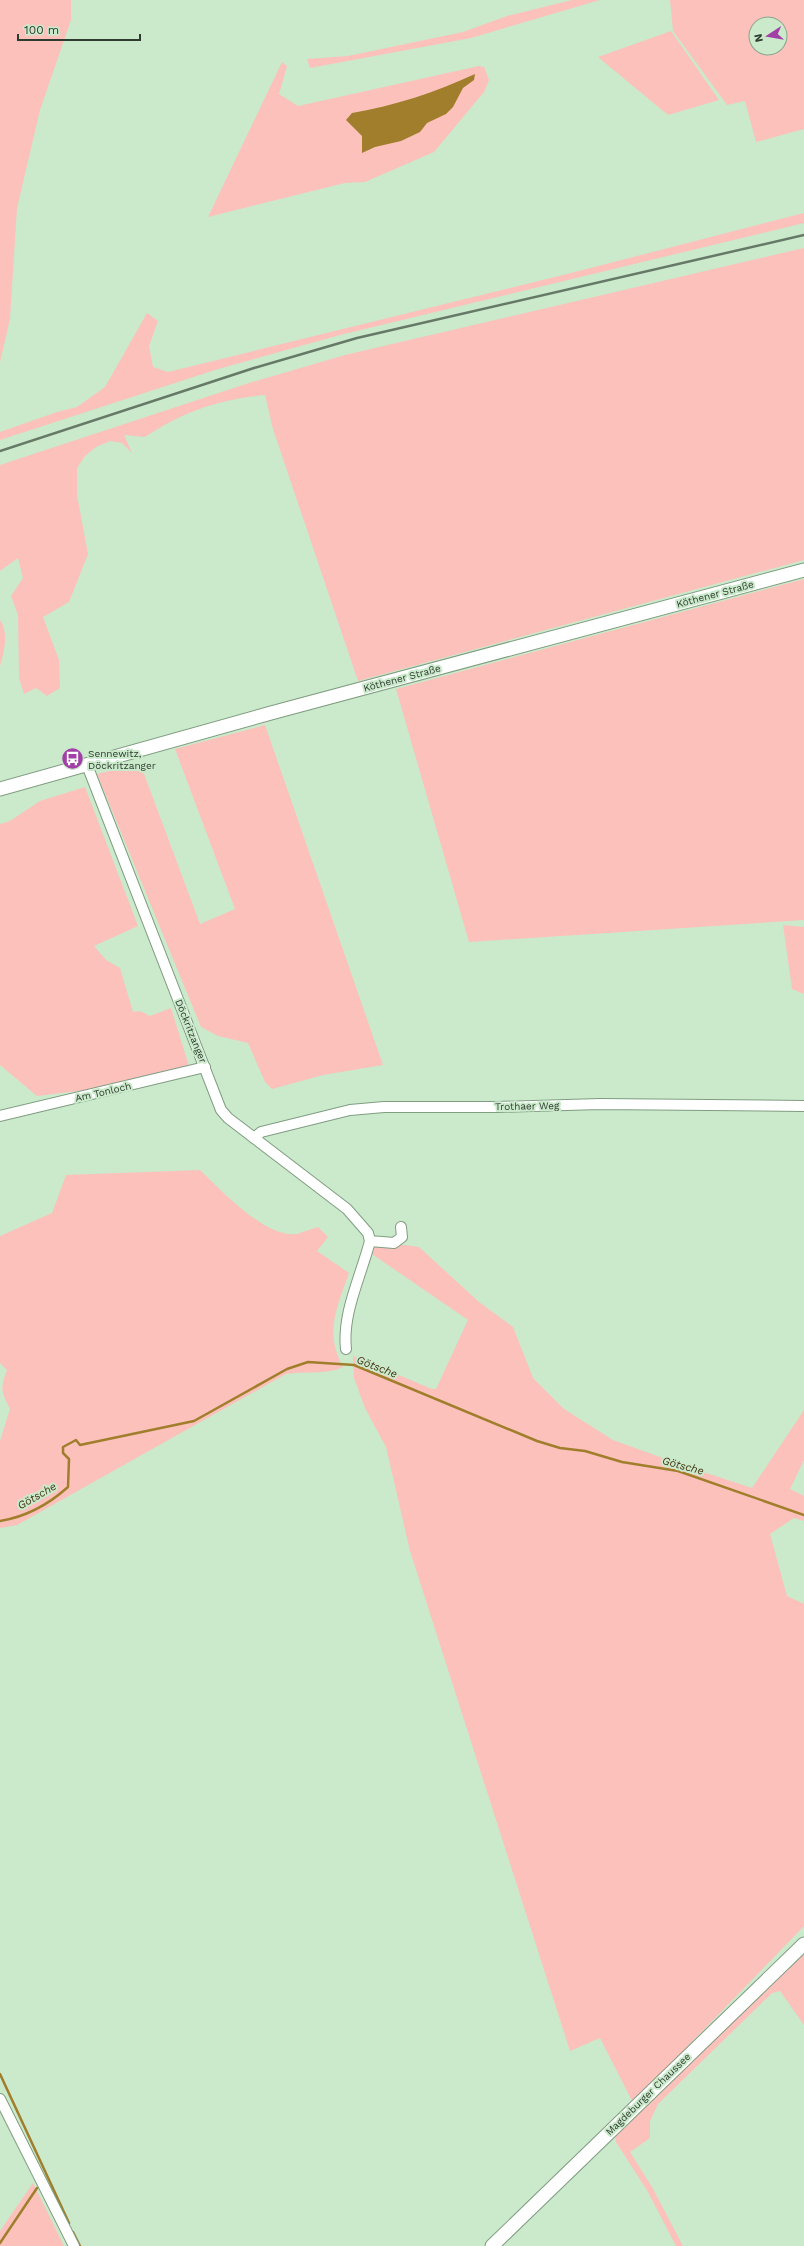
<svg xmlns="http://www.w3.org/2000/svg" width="804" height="2246" font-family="'Work Sans',sans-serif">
  <rect width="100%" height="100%" fill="#caeacb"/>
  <g fill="#fcc1bb" fill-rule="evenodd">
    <path d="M 0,0 L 71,0 L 71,20 L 40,110 L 17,208 L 10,319 L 0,362 Z"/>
    <path d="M 572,0 L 600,0 L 471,38 L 310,68 L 307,59 L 348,56 L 463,32 L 507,16 Z"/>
    <path d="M 670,0 L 804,0 L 804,129 L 756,142 L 745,101 L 727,105 L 673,31 ZM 756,24 L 780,24 L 780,48 L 756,48 Z"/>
    <path d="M 671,31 L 719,100 L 668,115 L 598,57 Z"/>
    <path d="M 282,62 L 287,66 L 279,94 L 298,106 L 479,66 L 484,67 L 489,80 L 484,92 L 434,152 L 365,182 L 345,183 L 208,217 Z"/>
    <path d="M 804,213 L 804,223 L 340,335 L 215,370 L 0,440 L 0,432 L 57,412 L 77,407 L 105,387 L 147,313 L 158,321 L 149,346 L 153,367 L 168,372 L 571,273 Z"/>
    <path d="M 804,248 L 804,560 L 358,681 L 273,429 L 265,395 C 217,400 185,411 145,437 L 124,435 L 132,453 L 122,443 L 110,441 L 96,447 L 85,456 L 77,468 L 77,495 L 88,554 L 69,602 L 43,617 L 59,660 L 60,688 L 47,696 L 36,688 L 24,694 L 19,678 L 18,615 L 11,596 L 23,578 L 18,558 L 0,571 L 0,465 L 255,381 L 257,383 L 256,381 L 345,355 Z"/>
    <path d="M 804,579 L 804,920 L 469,942 L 396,689 Z"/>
    <path d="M 0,620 C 9,633 4,652 0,666 Z"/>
    <path d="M 265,725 L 383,1065 L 323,1075 L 272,1089 L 265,1082 L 248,1043 L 218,1036 L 201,1027 L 97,774 L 140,763 L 200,924 L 235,909 L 175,749 Z"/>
    <path d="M 85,787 L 138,926 L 94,946 L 106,960 L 120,968 L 133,1012 L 140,1011 L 150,1016 L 171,1008 L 189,1066 L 95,1089 L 37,1096 L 0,1065 L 0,824 L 10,821 L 40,801 Z"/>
    <path d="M 783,925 L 804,927 L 804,994 L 792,989 Z"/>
    <path d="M 200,1170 C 221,1190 266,1239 297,1234 C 304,1232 311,1229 318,1227 L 328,1237 L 317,1251 L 349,1273 C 337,1307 324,1333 343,1367 C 328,1375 303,1371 286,1374 L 17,1525 L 0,1528 L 0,1441 L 10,1409 C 1,1391 0,1389 7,1370 L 0,1363 L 0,1236 L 52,1213 L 66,1175 Z"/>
    <path d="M 397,1244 L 419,1247 L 479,1302 L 513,1327 L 533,1378 L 564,1409 L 613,1440 L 682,1465 L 752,1488 L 804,1410 L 804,1460 L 790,1489 L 804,1496 L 804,1521 L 794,1518 L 770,1534 L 787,1596 L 804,1604 L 804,1926 L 633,2103 L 600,2038 L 570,2051 L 410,1551 L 386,1447 L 365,1408 L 354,1378 L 353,1356 L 432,1389 L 436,1389 L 468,1320 L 369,1252 L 377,1246 Z"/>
    <path d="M 804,1947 L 804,2025 L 780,1991 L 772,1993 L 658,2104 L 650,2121 L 650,2138 L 630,2152 L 652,2187 L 683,2246 L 676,2246 L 648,2192 L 616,2142 L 615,2133 Z"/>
    <path d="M 33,2183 L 64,2246 L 0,2246 L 0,2231 Z"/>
  </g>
  <path fill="#a07e2c" d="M 475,74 L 474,80 L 463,88 L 453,107 L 446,114 L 427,123 L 420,132 L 401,141 L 375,147 L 362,153 L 362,136 L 346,120 L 352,113 C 394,106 436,92 475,74 Z"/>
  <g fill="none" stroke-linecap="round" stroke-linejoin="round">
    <g stroke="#a07e2c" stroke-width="2.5">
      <path d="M 0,1521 C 25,1517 49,1504 68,1487 L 69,1459 L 63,1453 L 63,1447 L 76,1440 L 80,1445 L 194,1421 L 287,1369 L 308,1362 L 354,1365 L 537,1441 L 560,1448 L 585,1451 L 622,1462 L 678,1471 L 804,1515"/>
      <path d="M 0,2074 L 69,2223"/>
      <path d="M 73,2232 L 80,2246"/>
      <path d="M 0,2243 L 37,2188"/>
    </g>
    <defs>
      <g id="minor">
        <path d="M 87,765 L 221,1110 L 228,1118 L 347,1209 L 368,1233 L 370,1241 L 394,1243 L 402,1237 L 401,1227"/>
        <path d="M 0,1116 L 205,1067"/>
        <path d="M 254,1138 L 261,1132 L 350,1110 L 384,1107 L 497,1107 L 600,1104 L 804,1106"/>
        <path d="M 346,1349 C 342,1313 361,1276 370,1241"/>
        <path d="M 0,2099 L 74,2246"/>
      </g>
      <g id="major">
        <path d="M 0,789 L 271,713 L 804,570"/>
        <path d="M 492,2246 L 804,1944"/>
      </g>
    </defs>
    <use href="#minor" stroke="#809d81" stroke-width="12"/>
    <use href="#major" stroke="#809d81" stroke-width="15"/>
    <use href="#minor" stroke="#fff" stroke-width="10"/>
    <use href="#major" stroke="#fff" stroke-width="13"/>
    <path stroke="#667967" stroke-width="2.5" d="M 0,451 L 254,368 L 357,338 L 804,235"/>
  </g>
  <defs>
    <symbol id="bus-disc" viewBox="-11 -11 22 22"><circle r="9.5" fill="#a240a7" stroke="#caeacb"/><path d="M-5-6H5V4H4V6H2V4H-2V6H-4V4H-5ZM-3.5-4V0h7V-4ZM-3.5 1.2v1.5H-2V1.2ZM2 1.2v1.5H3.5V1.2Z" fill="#fff"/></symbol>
  </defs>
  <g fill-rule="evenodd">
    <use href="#bus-disc" x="60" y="746" width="25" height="25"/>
  </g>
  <g text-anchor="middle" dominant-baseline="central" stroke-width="4" stroke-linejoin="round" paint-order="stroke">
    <g font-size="10" fill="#2f3b2f" stroke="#caeacb">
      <text transform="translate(715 594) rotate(-15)">Köthener Straße</text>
      <text transform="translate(402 678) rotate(-15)">Köthener Straße</text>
      <text transform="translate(191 1031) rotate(68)">Döckritzanger</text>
      <text transform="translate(103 1092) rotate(-13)">Am Tonloch</text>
      <text transform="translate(527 1106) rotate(-1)">Trothaer Weg</text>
      <text transform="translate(648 2094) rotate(-44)">Magdeburger Chaussee</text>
    </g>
    <g font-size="10" fill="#2f3b2f" stroke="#caeacb" text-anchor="start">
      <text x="88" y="753">Sennewitz,<tspan x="88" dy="12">Döckritzanger</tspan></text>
    </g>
    <g font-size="11" font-style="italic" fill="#473816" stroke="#caeacb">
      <text transform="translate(377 1367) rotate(21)">Götsche</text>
      <text transform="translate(683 1466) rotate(15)">Götsche</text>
      <text transform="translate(37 1496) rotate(-30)">Götsche</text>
    </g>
  </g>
  <g transform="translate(768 36) rotate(258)"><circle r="19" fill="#caeacb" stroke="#8ca48d"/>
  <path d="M0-3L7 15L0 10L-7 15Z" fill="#a240a7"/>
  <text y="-6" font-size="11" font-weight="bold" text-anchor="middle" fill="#2f3b2f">N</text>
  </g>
  <path d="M18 34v6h122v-6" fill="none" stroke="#2f3b2f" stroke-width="2"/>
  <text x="24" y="34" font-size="12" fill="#2f3b2f" stroke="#caeacb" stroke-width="3" paint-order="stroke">100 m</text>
</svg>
